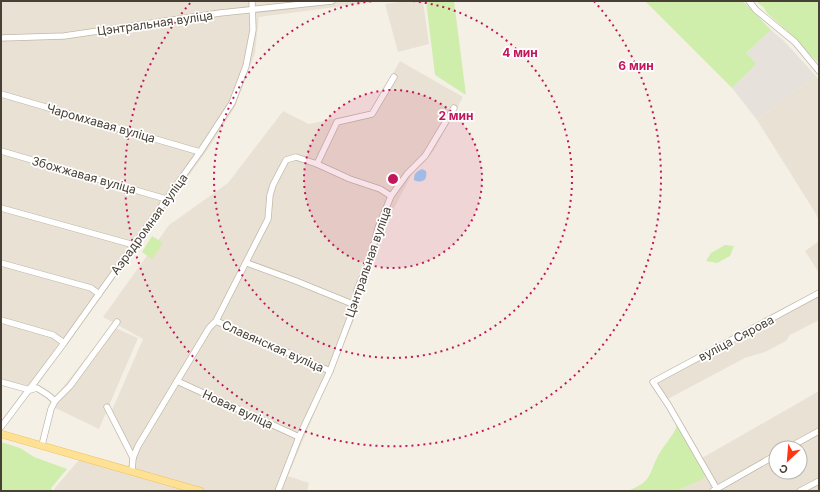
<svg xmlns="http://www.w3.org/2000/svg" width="820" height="492" font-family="Inter,sans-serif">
  <rect width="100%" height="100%" fill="#f5f0e6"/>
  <g fill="#e9e2d4" fill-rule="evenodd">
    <path d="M 1,1 L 382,1 L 259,17 L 255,53 L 235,107 L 208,149 L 32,393 L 1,383 Z"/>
    <path d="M 407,1 L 423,1 L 429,44 L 398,52 L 385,4 Z"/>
    <path d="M 400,61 L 463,97 L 433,152 L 413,172 L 380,235 L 359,308 L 288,476 L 309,483 L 307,491 L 55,491 L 54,489 L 84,454 L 128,466 L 132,453 L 112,410 L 143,339 L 103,317 L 169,225 L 228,183 L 283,111 L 309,124 L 371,111 Z"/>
    <path d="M 816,76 L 819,81 L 819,222 L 816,214 L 757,120 Z"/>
    <path d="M 819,241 L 819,273 L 805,251 Z"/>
    <path d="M 819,290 L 819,320 L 790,335 L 786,341 L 765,352 L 745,358 L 664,401 L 649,381 Z"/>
    <path d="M 111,326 L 138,338 L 99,429 L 49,405 Z"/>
    <path d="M 819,391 L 819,491 L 676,491 L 699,481 L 702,458 ZM 776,448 L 800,448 L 800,472 L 776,472 Z"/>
  </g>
  <path fill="#e7e1db" d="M 771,30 L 784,41 L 816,76 L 757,120 L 732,88 L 755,64 L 746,53 Z"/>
  <g fill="#cfedab">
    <path d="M 426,1 L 454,1 L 466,95 L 435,75 Z"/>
    <path d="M 645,1 L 743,1 L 771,30 L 746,53 L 756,64 L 732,88 Z"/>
    <path d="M 756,1 L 819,1 L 819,64 L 794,37 L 767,13 L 764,8 Z"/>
    <path d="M 152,236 L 163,243 L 152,259 L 142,252 Z"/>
    <path d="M 725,245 L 734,246 L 730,256 L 717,263 L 706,261 L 711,253 Z"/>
    <path d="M 678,423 L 708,474 L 699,481 L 676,491 L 628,491 C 633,488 640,486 644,482 C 651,476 652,468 656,460 C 662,446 673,438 678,423 Z"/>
    <path d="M 1,442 L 20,448 L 34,457 L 67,469 L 51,488 L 53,491 L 1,491 Z"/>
  </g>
  <path fill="#9dd2f7" d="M 422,169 L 426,171 C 428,180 422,184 414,180 C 414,173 416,172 422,169 Z"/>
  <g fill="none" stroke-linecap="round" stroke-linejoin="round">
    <defs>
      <g id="minor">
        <path d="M 749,1 L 756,10 L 795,42 L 819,71"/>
        <path d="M 1,38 L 64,36 L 220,13 L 332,1"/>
        <path d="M 1,94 L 200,152"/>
        <path d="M 1,151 L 166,199"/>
        <path d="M 317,164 L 337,122 L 372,114 L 394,77"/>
        <path d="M 391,196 L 407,174 L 425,156 L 454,108"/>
        <path d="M 1,208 L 134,245"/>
        <path d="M 1,263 L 91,288 L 99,294"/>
        <path d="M 247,263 L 296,281 L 355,305"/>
        <path d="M 1,320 L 53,335 L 64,343"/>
        <path d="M 216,321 L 330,371"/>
        <path d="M 177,381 L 299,437"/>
        <path d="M 1,382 L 30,390 L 37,388 L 48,395 L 55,401"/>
        <path d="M 107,407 L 133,458"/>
        <path d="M 1,427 L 64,343 L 200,152 L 232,103 L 246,66 L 253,30 L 252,1"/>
        <path d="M 42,445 L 51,409 L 55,401 L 70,386 L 117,322"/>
        <path d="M 788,448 L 819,431"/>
        <path d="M 132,471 L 133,458 L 138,446 L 209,328 L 216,321 L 268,219 L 270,195 L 273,185 L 286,160 L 296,157 L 317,164 L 350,179 L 380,189 L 391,196 L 378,228 L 370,259 L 357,290 L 355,305 L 330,371 L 299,437 L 278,491"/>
        <path d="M 713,491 L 776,455"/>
        <path d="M 718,491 L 669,406 L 653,382 L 819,293"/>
        <path d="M 800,491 L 819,481"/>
      </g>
      <path id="major" d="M 1,434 L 200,491"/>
    </defs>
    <use href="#minor" stroke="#c1b8a8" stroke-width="7"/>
    <use href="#major" stroke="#efc25a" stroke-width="8"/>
    <use href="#minor" stroke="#fff" stroke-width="5.5"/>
    <use href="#major" stroke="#ffe195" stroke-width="7"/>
  </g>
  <circle cx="393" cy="179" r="89" fill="#c2185b" fill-opacity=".12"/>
  <g fill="none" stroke="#c2185b" stroke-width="2" stroke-dasharray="2 4">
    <circle cx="393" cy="179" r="89"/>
    <path d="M413 1A179 179 0 1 1 373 1"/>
    <path d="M594 1A268 268 0 1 1 192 1"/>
  </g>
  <g text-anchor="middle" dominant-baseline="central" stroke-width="3.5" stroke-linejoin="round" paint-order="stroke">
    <g font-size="12" fill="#484035" stroke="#fff">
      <text transform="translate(155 23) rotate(-8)">Цэнтральная вуліца</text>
      <text transform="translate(101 123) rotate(16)">Чаромхавая вуліца</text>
      <text transform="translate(84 175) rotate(16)">Збожжавая вуліца</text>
      <text transform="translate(149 224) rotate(-54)">Аэрадромная вуліца</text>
      <text transform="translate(368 262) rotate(-71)">Цэнтральная вуліца</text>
      <text transform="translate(736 338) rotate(-28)">вуліца Сярова</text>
      <text transform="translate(273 346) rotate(24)">Славянская вуліца</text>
      <text transform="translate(238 409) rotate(25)">Новая вуліца</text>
    </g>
  </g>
  <circle cx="393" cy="179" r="6" fill="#c2185b" stroke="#fff" stroke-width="2"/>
  <g font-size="12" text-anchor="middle" font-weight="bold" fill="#c2185b" stroke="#fff" stroke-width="3.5" stroke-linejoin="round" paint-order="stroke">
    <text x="520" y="57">4 мин</text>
    <text x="636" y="70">6 мин</text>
    <text x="456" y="120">2 мин</text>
  </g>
  <rect width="820" height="492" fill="none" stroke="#484035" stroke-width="4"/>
  <g transform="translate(788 460) rotate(206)"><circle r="19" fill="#ffffff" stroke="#b6b3ae"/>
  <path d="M0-3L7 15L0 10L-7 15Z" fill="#ff3613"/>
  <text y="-6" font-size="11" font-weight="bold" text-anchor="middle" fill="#484035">С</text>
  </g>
</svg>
